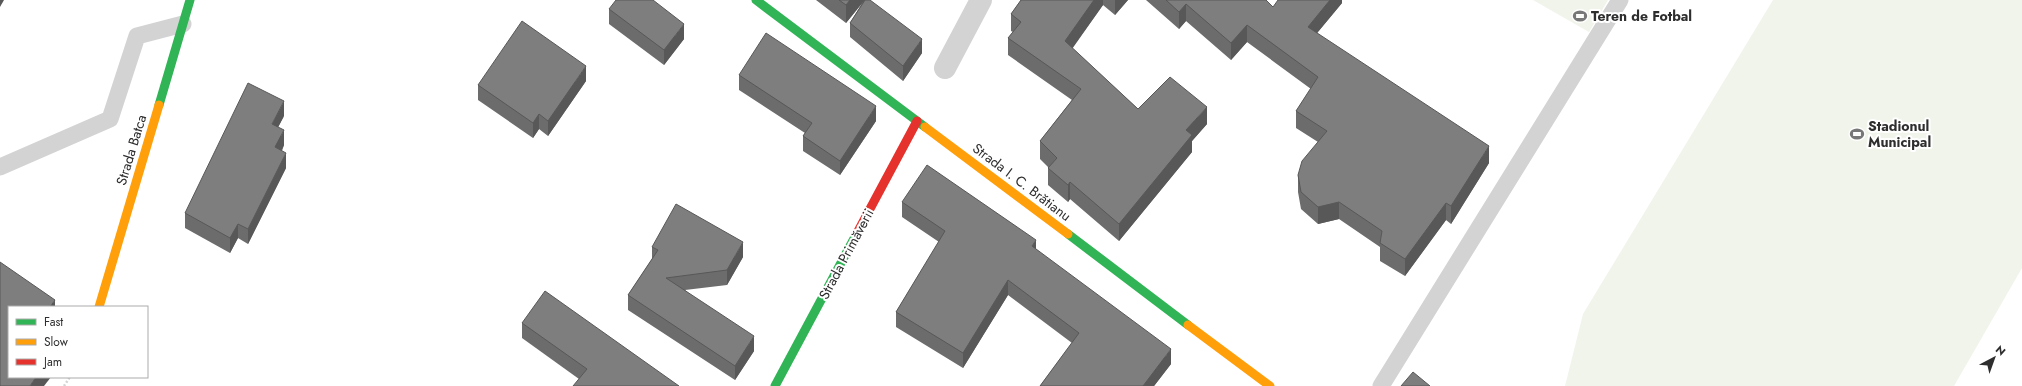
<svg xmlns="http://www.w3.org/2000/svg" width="2022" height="386" font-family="Jost,sans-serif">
  <rect width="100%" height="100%" fill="#fff"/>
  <g fill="#f1f4eb">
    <path d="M 1533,0 L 1608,0 L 1589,32 Z"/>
    <path d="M 1773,0 L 2022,0 L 2022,268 L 1954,386 L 1565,386 L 1583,314 Z"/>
  </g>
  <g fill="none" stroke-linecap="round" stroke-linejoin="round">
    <path stroke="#d3d3d3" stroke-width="2.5" stroke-dasharray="2 2" stroke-linecap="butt" d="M 64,386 L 70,377"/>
    <g stroke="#d3d3d3" stroke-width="17">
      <path d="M 0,167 L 110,119 L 137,36 L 183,24"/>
      <path d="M 1381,386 L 1620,0"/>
    </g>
    <path stroke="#d3d3d3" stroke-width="22" d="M 945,68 L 981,0"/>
    <g stroke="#30b455" stroke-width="9">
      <path d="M 756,0 L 925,127"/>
      <path d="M 159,105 L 190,0"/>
      <path d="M 1068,234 L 1188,325"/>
      <path d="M 775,386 L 857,233"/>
    </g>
    <g stroke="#ff9f0a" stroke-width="9">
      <path d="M 925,127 L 1068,234"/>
      <path d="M 99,307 L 159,105"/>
      <path d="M 1188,325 L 1270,386"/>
    </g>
    <path stroke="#e5322d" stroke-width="9" d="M 857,233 L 917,121"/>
  </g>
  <g fill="#6c6c6c">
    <path d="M 816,0 L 870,0 L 922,53 L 903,81 L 850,37 L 850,23 L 864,0 L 846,23 Z"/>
    <path d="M 1021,0 L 1128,0 L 1115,15 L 1103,5 L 1072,48 L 1138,109 L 1207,124 L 1192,141 L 1192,152 L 1119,241 L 1070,199 L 1068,202 L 1048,185 L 1048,167 L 1040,159 L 1040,141 L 1072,100 L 1008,55 L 1008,38 L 1013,32 L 1011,31 L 1011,14 Z"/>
    <path d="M 1146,0 L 1266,0 L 1273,7 L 1342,0 L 1342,3 L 1317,33 L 1489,163 L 1451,224 L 1446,220 L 1405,276 L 1380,261 L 1380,247 L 1339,219 L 1318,224 L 1301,209 L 1298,192 L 1298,175 L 1318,142 L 1296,128 L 1296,111 L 1311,89 L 1247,42 L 1231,60 L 1186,21 L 1179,29 Z"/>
    <path d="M 609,9 L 684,39 L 664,65 L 609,24 Z"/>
    <path d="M 739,75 L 876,121 L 840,175 L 803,151 L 803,136 L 805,133 L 739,90 Z"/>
    <path d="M 586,81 L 548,136 L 539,129 L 533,138 L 478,100 L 478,85 Z"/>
    <path d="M 284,116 L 278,127 L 284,145 L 282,151 L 286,168 L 248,244 L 238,238 L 230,253 L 185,228 L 185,213 Z"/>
    <path d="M 902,202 L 1036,249 L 1171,364 L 1154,386 L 1040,386 L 1072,343 L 1008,295 L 963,368 L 896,327 L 896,312 L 939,242 L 902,217 Z"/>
    <path d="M 652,247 L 743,257 L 727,285 L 685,290 L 754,351 L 735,380 L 628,310 L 628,295 L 652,259 Z"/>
    <path d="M 522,323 L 679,386 L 579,379 L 522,338 Z"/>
  </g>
  <g fill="#585858">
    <path d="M 0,0 L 4,0 L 0,7 Z"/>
    <path d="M 850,0 L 865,0 L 846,23 L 846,5 Z"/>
    <path d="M 1094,0 L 1103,0 L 1103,5 L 1065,59 L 1065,41 Z"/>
    <path d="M 1115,0 L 1128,0 L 1115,15 Z"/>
    <path d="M 1330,0 L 1342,0 L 1342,3 L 1308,44 L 1308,27 Z"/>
    <path d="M 1186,4 L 1186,21 L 1179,29 L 1179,12 Z"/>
    <path d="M 684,24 L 684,39 L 664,65 L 664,50 Z"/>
    <path d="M 1247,25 L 1247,42 L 1231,60 L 1231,43 Z"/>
    <path d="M 922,39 L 922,53 L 903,81 L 903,66 Z"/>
    <path d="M 586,66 L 586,81 L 548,136 L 548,121 Z"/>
    <path d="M 284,101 L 284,116 L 272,139 L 272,124 Z"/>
    <path d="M 876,106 L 876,121 L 840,175 L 840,161 Z"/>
    <path d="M 1207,107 L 1207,124 L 1192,141 L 1192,152 L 1119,241 L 1119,224 L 1186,130 Z"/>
    <path d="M 539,114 L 539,129 L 533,138 L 533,123 Z"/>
    <path d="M 284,130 L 284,145 L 275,162 L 275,147 Z"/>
    <path d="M 1489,146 L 1489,163 L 1451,224 L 1451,206 Z"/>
    <path d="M 286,153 L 286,168 L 248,244 L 248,229 Z"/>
    <path d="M 1070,182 L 1070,199 L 1068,202 L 1068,185 Z"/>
    <path d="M 1339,202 L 1339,219 L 1318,224 L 1318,207 Z"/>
    <path d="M 1446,203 L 1446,220 L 1405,276 L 1405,259 Z"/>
    <path d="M 238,224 L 238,238 L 230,253 L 230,238 Z"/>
    <path d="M 1036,240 L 1036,255 L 1032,246 Z"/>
    <path d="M 743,242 L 743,257 L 727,285 L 727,270 Z"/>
    <path d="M 1008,280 L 1008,295 L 963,368 L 963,353 Z"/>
    <path d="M 55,300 L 55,307 L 50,307 Z"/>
    <path d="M 754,336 L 754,351 L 735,380 L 735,366 Z"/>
    <path d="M 1171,349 L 1171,364 L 1154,386 L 1143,386 Z"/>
    <path d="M 36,377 L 51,377 L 44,386 L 30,386 Z"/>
  </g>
  <g fill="#7e7e7e" stroke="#585858">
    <path d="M 616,0 L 653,0 L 684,24 L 664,50 L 609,9 Z"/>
    <path d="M 839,0 L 850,0 L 846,5 Z"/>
    <path d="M 865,0 L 870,0 L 922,39 L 903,66 L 850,23 Z"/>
    <path d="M 1021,0 L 1094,0 L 1065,41 L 1138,109 L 1170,77 L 1207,107 L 1186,130 L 1192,135 L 1119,224 L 1070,182 L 1068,185 L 1048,168 L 1057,158 L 1040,141 L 1081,89 L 1008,38 L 1021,22 L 1011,14 Z"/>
    <path d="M 1166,0 L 1266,0 L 1273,7 L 1278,0 L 1330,0 L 1308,27 L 1489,146 L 1451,206 L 1446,203 L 1405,259 L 1380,243 L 1382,231 L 1339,202 L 1318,207 L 1301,192 L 1298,175 L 1302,161 L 1327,131 L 1296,111 L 1318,77 L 1247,25 L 1231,43 L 1186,4 L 1179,12 Z"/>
    <path d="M 522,21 L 586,66 L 548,121 L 539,114 L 533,123 L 478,85 Z"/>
    <path d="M 766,33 L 876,106 L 840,161 L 803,136 L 812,123 L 739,75 Z"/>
    <path d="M 248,83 L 284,101 L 272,124 L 284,130 L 275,147 L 286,153 L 248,229 L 238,224 L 230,238 L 185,213 Z"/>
    <path d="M 927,165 L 1036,240 L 1032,246 L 1171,349 L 1143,386 L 1040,386 L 1079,333 L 1008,280 L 963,353 L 896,312 L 945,231 L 902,202 Z"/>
    <path d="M 676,204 L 743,242 L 727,270 L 666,278 L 754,336 L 735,366 L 628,295 L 658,250 L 652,247 Z"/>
    <path d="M 0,262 L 55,300 L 50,307 L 9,307 L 9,377 L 36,377 L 30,386 L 0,386 Z"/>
    <path d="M 545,291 L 679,386 L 573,386 L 587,369 L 522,323 Z"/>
    <path d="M 1413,372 L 1430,386 L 1401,386 Z"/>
  </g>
  <defs>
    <symbol id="stadium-bare" viewBox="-9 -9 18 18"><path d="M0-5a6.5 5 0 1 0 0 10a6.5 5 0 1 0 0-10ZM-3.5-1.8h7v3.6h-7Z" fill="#777" stroke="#fff" stroke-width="2.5" paint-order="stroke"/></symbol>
  </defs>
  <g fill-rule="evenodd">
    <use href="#stadium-bare" x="1570" y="6" width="20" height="20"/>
    <use href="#stadium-bare" x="1847" y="124" width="20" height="20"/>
  </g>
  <g text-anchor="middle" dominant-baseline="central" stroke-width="4" stroke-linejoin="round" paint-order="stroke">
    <g font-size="14" font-weight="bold" fill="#2e2e2e" stroke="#fff" text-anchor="start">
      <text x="1591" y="16">Teren de Fotbal</text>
      <text x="1868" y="126">Stadionul<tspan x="1868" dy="16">Municipal</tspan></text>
    </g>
    <g font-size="14" fill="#2e2e2e" stroke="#fff">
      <text transform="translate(131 150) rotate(-73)">Strada Batca</text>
      <text transform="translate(1022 182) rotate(37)">Strada I. C. Brătianu</text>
      <text transform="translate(846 254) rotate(-62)">Strada Primăverii</text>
    </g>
  </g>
  <rect x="8" y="306" width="140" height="72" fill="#ffffff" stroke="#ababab"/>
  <rect x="16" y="319" width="20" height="6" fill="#30b455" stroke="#ababab"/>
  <text x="44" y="326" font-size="12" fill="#2e2e2e">Fast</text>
  <rect x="16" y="339" width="20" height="6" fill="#ff9f0a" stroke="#ababab"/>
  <text x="44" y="346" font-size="12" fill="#2e2e2e">Slow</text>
  <rect x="16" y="359" width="20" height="6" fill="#e5322d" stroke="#ababab"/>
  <text x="44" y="366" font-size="12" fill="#2e2e2e">Jam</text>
  <g transform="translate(1994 358) rotate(41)" stroke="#ffffff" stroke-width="3" paint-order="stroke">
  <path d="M0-3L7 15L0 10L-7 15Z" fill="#2e2e2e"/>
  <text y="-6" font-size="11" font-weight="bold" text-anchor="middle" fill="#2e2e2e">N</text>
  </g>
</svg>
